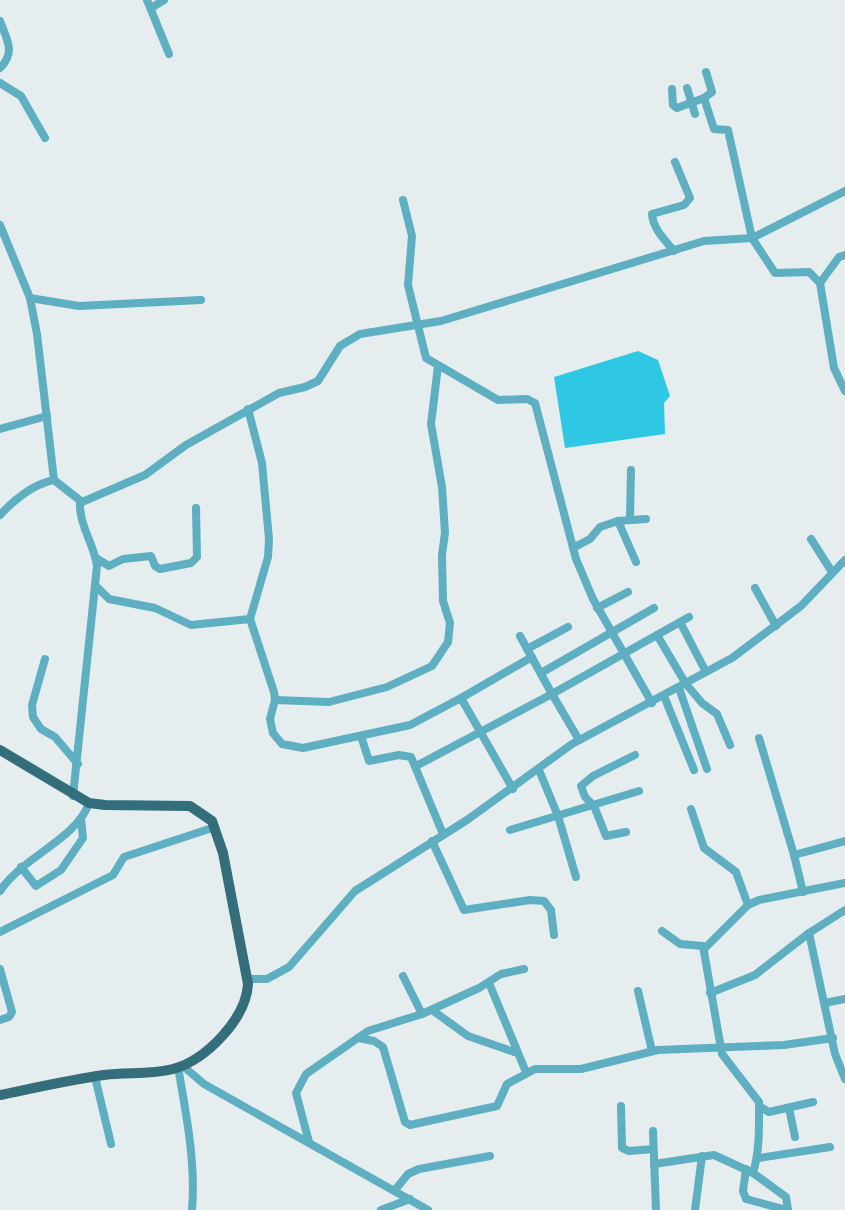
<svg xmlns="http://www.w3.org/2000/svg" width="845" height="1210" font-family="'Open Sans',sans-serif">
  <rect width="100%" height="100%" fill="#e6edee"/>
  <path fill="#2ec8e5" d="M 638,351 L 658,360 L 670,396 L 664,403 L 665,434 L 565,448 L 554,377 Z"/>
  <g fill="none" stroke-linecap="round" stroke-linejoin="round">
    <g stroke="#5dafc1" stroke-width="8">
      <path d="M 147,0 L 169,54"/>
      <path d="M 151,8 L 164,0"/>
      <path d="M 0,21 C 7,40 16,52 0,68"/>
      <path d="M 706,72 L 712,92 L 704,98 L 714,129 L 728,130 L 752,238 L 775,273 L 809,272 L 820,283 L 834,368 L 845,391"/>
      <path d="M 0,83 L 21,96 L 45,138"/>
      <path d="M 687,88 L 695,114"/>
      <path d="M 672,89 L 673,105 L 677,108 L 704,98"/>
      <path d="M 403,200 L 412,236 L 408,285 L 426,358 L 498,400 L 527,399 L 535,403 L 576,559 L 593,599 L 652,703"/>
      <path d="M 0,225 L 30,298 L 37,334 L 54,480"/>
      <path d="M 674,251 C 665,240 653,229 652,214 L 684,205 L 690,198 L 675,162"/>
      <path d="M 820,283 L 839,257 L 845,255"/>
      <path d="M 30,298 L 79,306 L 201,300"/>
      <path d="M 248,409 L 262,463 L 269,539 L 268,557 L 250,619 L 274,692 L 275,700 L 270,719 L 273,733 L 282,744 L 303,748 L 410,725 L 461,698"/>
      <path d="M 0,429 L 47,416"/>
      <path d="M 0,515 C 14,500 34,484 54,480 L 82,502 L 145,475 L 186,445 L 279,393 L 305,387 L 318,381 L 340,346 L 360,334 L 441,321 L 704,241 L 752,238 L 845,191"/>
      <path d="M 630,519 L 631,470"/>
      <path d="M 618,521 L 636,562"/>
      <path d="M 811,539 L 832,572"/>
      <path d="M 573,548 L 590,539 L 600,527 L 618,521 L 646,519"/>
      <path d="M 96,558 L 109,566 L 123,559 L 151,556 L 155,566 L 160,569 L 191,563 L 197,557 L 196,508"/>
      <path d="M 96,586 L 109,599 L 155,608 L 191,625 L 250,619"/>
      <path d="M 755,588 L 776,626"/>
      <path d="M 597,608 L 628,592"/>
      <path d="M 680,622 L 706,672"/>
      <path d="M 657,635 L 686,684 L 702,703 L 717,714 L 730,745"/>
      <path d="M 520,636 L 552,694 L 689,617"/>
      <path d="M 527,649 L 568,627"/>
      <path d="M 45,659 L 32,705 L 33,717 L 41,729 L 55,737 L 78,764"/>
      <path d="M 541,673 L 654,608"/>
      <path d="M 679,688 L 707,769"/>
      <path d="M 664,696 L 694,770"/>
      <path d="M 275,700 L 329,702 L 387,687 L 432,666 L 448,642 L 450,623 L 443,601 L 442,555 L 445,533 L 442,487 L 431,424 L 438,366"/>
      <path d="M 361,736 L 369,761 L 399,755 L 411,757 L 443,834"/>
      <path d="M 759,738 L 794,855"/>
      <path d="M 416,766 L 552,694 L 579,740"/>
      <path d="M 539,770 L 558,816 L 576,877"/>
      <path d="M 513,789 L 461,698 L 532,657"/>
      <path d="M 73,796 L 97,566 C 94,543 79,526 80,502"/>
      <path d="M 691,809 L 704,848 L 736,872 L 748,905 L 759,900 L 845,883"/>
      <path d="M 510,830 L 639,791"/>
      <path d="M 626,832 L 606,836 L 594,806 L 585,797 L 581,786 L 593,776 L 635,755"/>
      <path d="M 432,841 L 464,910 L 530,900 L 544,901 L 551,910 L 554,935"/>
      <path d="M 21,867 L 36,886 L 61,870 L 83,838 L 81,819"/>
      <path d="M 0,891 C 22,857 77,839 89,803"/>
      <path d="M 803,892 L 794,855 L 845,841"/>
      <path d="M 662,931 L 680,944 L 703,946 L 722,1054 L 759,1102 C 759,1126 760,1150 753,1173"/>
      <path d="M 0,932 L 113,875 L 124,857 L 215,827"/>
      <path d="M 809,933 L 835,1054 L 845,1079"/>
      <path d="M 704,949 L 748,905"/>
      <path d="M 0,969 L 12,1012 L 9,1017 L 0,1020"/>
      <path d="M 403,976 L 422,1014"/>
      <path d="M 247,979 L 267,979 L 289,967 L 355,891 L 467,820 L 572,744 L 732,658 L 801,606 L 845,560"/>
      <path d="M 489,983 L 526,1072"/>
      <path d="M 638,991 L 652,1051"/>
      <path d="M 710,993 L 755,975 L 809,933 L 845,910"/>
      <path d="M 825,1003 L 845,999"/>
      <path d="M 432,1010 L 468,1036 L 517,1053"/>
      <path d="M 358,1038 L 374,1041 L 383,1047 L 405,1122 L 410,1125 L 497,1106 L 507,1084 L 535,1069 L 581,1069 L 658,1050 L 784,1045 L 833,1038"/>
      <path d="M 183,1066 L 204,1084 L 428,1210"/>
      <path d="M 178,1067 C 186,1113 196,1163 192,1210"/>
      <path d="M 95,1077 L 111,1144"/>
      <path d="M 621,1106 L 622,1148 L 629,1151 L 653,1149"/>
      <path d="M 759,1106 L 769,1112 L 813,1102"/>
      <path d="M 789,1108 L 795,1137"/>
      <path d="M 653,1131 L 656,1210"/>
      <path d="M 309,1142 L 296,1093 L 306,1074 L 368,1031 L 422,1014 L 479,988 L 501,974 L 524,969"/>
      <path d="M 759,1158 L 830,1147"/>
      <path d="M 654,1164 L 714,1155 L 753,1173 L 786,1197 L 788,1210"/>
      <path d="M 746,1169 L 743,1191 L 746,1199 L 787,1210"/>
      <path d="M 395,1190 L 408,1174 L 419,1169 L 490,1156"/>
      <path d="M 381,1210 L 410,1199"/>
      <path d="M 695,1210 L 702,1156"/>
    </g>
    <path stroke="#346e7a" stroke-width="10" d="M 0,750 L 89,803 L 105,805 L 190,806 L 212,821 L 223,853 L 248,984 C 246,1019 206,1060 173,1069 C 150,1075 127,1072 104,1075 C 69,1080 34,1088 0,1095"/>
  </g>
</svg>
